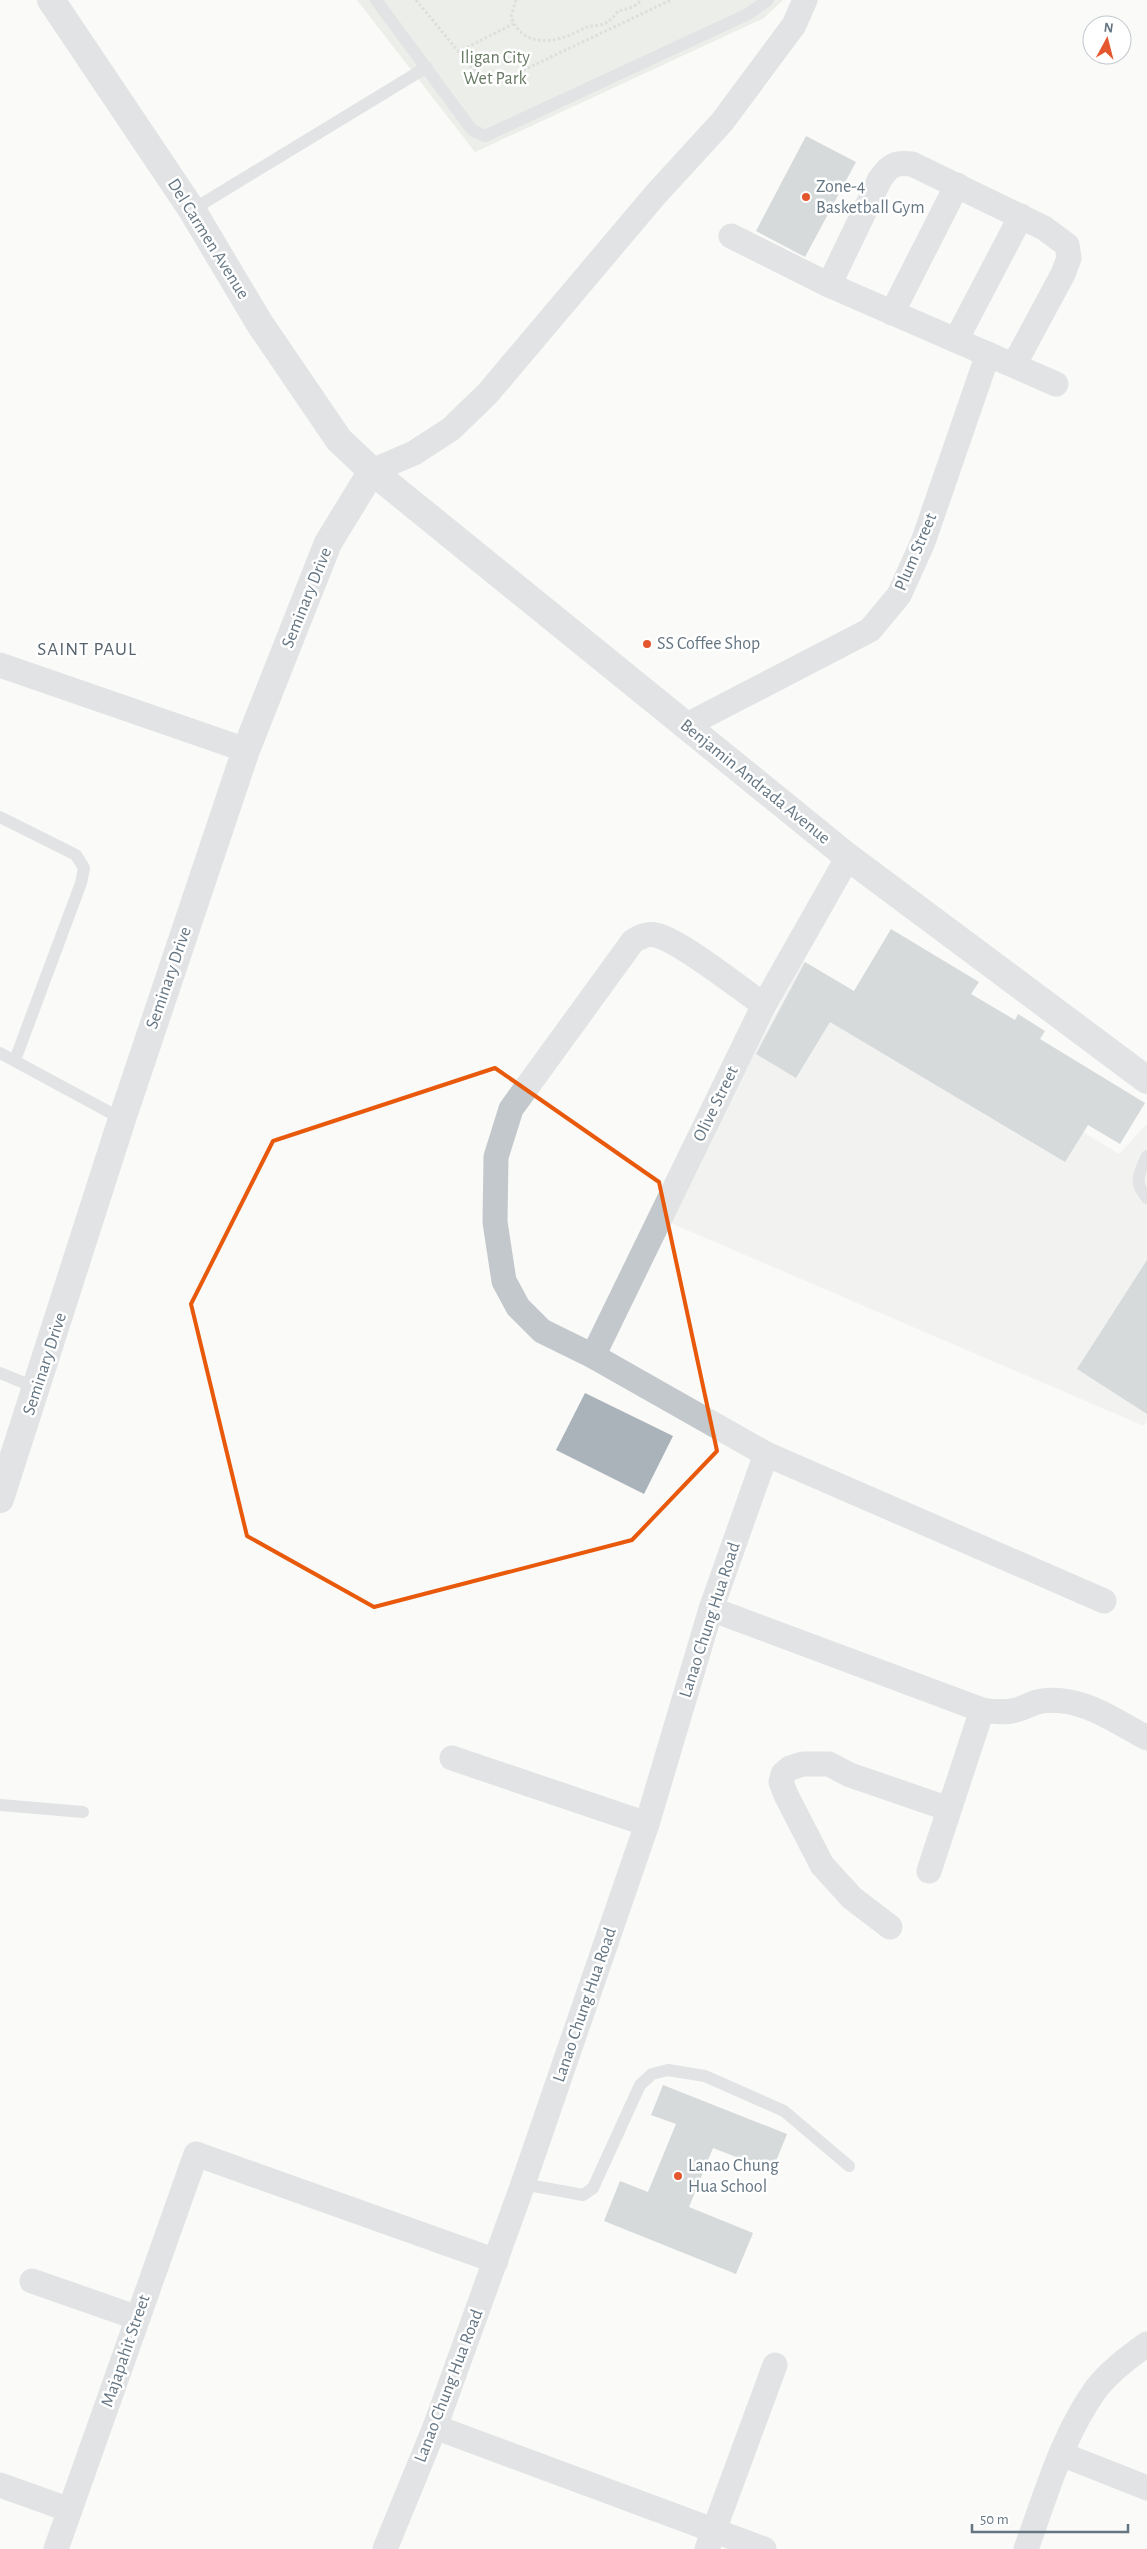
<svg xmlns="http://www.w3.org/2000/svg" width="1147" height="2549" font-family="'Alegreya Sans',sans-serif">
  <rect width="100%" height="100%" fill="#fafaf8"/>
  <path fill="#e8e9e9" d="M 803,961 L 1119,1154 L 1147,1124 L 1147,1421 L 1144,1426 L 666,1221 Z"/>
  <path fill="#dadfd7" d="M 357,0 L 783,0 L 764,18 L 475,152 Z"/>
  <g fill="#aab3b9">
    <path d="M 806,136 L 856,162 L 805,257 L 756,231 Z"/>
    <path d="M 891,929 L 979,982 L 971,994 L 1015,1020 L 1018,1014 L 1045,1031 L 1040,1039 L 1145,1103 L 1120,1144 L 1088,1125 L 1065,1162 L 830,1022 L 796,1078 L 756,1054 L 805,962 L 854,991 Z"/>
    <path d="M 1147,1260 L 1147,1414 L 1077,1369 Z"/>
    <path d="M 585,1393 L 673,1436 L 644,1494 L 556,1450 Z"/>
    <path d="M 663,2085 L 787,2134 L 772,2171 L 713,2148 L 689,2207 L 753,2233 L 736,2274 L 604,2221 L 620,2181 L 648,2192 L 676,2124 L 651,2115 Z"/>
  </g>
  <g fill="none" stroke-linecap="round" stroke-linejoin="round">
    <g stroke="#bbbfc2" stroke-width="3" stroke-dasharray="2.5 2.5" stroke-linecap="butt">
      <path d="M 416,0 L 485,84 L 494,84 L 671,0"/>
      <path d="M 516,0 L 511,17 C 523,49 557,43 581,30 C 596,21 603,32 618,11 L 633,7 L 642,0"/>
      <path d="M 458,52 L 513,24"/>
    </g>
    <g stroke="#c3c8cc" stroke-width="12">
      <path d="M 376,0 L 472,130 L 485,136 L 748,14 L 768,0"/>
      <path d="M 192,210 L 427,67"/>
      <path d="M 0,817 L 76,855 L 84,868 L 81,883 L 15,1060"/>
      <path d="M 0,1053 L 122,1119"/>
      <path d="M 1147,1156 C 1139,1174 1133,1182 1147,1198"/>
      <path d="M 0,1373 L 37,1388"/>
      <path d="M 0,1805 L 83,1812"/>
      <path d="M 523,2184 L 583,2195 L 593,2188 L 640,2085 L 652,2074 L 668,2070 L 705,2076 L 784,2111 L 849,2166"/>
    </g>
    <g stroke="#c3c8cc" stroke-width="25">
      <path d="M 731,236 L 829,285 L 1056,384"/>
      <path d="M 829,285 L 880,179 C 890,165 895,162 912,164 L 1044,228 L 1067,245 L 1069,258 L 1063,274 L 1014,365"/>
      <path d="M 892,313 L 957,185"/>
      <path d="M 956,340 L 1021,216"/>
      <path d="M 372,471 L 414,453 L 451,429 L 488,393 L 656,194 L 722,122 L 794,25 L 805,0"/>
      <path d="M 0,665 L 246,750"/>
      <path d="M 685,726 L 870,630 L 899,595 L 923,542 L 988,354"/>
      <path d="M 764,1005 C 742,990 677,938 655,935 C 647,933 640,937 633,941 L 511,1109 L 496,1157 L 495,1222 L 504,1281 L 518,1307 L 542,1331 L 593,1356 L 766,1454 L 1104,1601"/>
      <path d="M 593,1356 L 764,1005 L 848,857"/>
      <path d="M 711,1609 L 982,1710 C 993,1712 1005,1713 1016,1710 C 1025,1708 1033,1702 1042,1701 C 1080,1695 1115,1721 1147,1738"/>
      <path d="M 452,1758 L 647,1824"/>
      <path d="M 929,1871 L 982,1710"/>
      <path d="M 890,1927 L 852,1898 L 822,1865 L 786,1795 L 781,1782 L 783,1774 L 790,1768 L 803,1764 L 829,1764 L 850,1775 L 949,1809"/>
      <path d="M 32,2281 L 138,2318"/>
      <path d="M 435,2427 L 764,2549"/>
      <path d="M 1061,2454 L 1147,2488"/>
      <path d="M 0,2485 L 70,2510"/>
      <path d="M 56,2549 L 196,2154 L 496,2261"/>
      <path d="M 385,2549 L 435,2427 L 523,2184 L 647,1824 L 711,1609 L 766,1454"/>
      <path d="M 707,2549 L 775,2365"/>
      <path d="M 1026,2549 C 1046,2495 1062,2436 1096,2389 C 1110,2371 1129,2357 1147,2344"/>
    </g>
    <g stroke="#c3c8cc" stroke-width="28">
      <path d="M 51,0 L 192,210 L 260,324 L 339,440 L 372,471 L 848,857 L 1147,1080"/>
      <path d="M 0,1499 L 122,1119 L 246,750 L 328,543 L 372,471"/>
    </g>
  </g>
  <path d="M0 0H1147V2549H0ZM 495,1068 L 659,1182 L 717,1451 L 632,1540 L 374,1607 L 247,1536 L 191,1304 L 273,1141 Z" fill="#fafaf8" fill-opacity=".55" fill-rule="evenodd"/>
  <path fill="none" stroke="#e8590c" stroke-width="4" stroke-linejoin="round" d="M 495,1068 L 659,1182 L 717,1451 L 632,1540 L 374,1607 L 247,1536 L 191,1304 L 273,1141 Z"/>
  <g fill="#e4572e" stroke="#fff" stroke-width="2">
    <circle cx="806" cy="197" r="5"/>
    <circle cx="647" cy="644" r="5"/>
    <circle cx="678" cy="2176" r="5"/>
  </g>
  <g text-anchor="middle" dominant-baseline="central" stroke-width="5" stroke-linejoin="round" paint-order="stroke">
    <g font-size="18" fill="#687a64" stroke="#fff">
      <text x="495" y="58">Iligan City<tspan x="495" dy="21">Wet Park</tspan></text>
    </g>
    <g font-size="18" fill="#657683" stroke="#fff" text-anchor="start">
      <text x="816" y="187">Zone-4<tspan x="816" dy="21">Basketball Gym</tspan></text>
      <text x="657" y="644">SS Coffee Shop</text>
      <text x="688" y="2166">Lanao Chung<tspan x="688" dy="21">Hua School</tspan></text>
    </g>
    <g font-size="18" fill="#657683" stroke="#fff">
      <text transform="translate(208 239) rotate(58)">Del Carmen Avenue</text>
      <text transform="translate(916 552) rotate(-67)">Plum Street</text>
      <text transform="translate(307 598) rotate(-68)">Seminary Drive</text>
      <text transform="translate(755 782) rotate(39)">Benjamin Andrada Avenue</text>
      <text transform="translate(169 978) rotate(-71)">Seminary Drive</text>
      <text transform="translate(716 1104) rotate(-64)">Olive Street</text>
      <text transform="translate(45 1364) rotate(-72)">Seminary Drive</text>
      <text transform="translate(710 1620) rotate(-72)">Lanao Chung Hua Road</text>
      <text transform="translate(585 2005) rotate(-71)">Lanao Chung Hua Road</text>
      <text transform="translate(126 2351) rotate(-71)">Majapahit Street</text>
      <text transform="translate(449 2386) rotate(-69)">Lanao Chung Hua Road</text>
    </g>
    <g font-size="19" letter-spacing="1" fill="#57646e" stroke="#fff">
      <text x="87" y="649">SAINT PAUL</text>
    </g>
  </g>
  <g transform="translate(1107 40) rotate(7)"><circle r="24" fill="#ffffff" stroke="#c1c8cd"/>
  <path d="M0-4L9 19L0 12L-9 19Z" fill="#e4572e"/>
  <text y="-8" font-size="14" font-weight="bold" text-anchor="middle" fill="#657683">N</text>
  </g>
  <path d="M972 2524v8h156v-8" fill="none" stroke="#657683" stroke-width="2.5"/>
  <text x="980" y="2524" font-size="15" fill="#657683" stroke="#ffffff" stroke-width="4" paint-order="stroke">50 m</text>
</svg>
